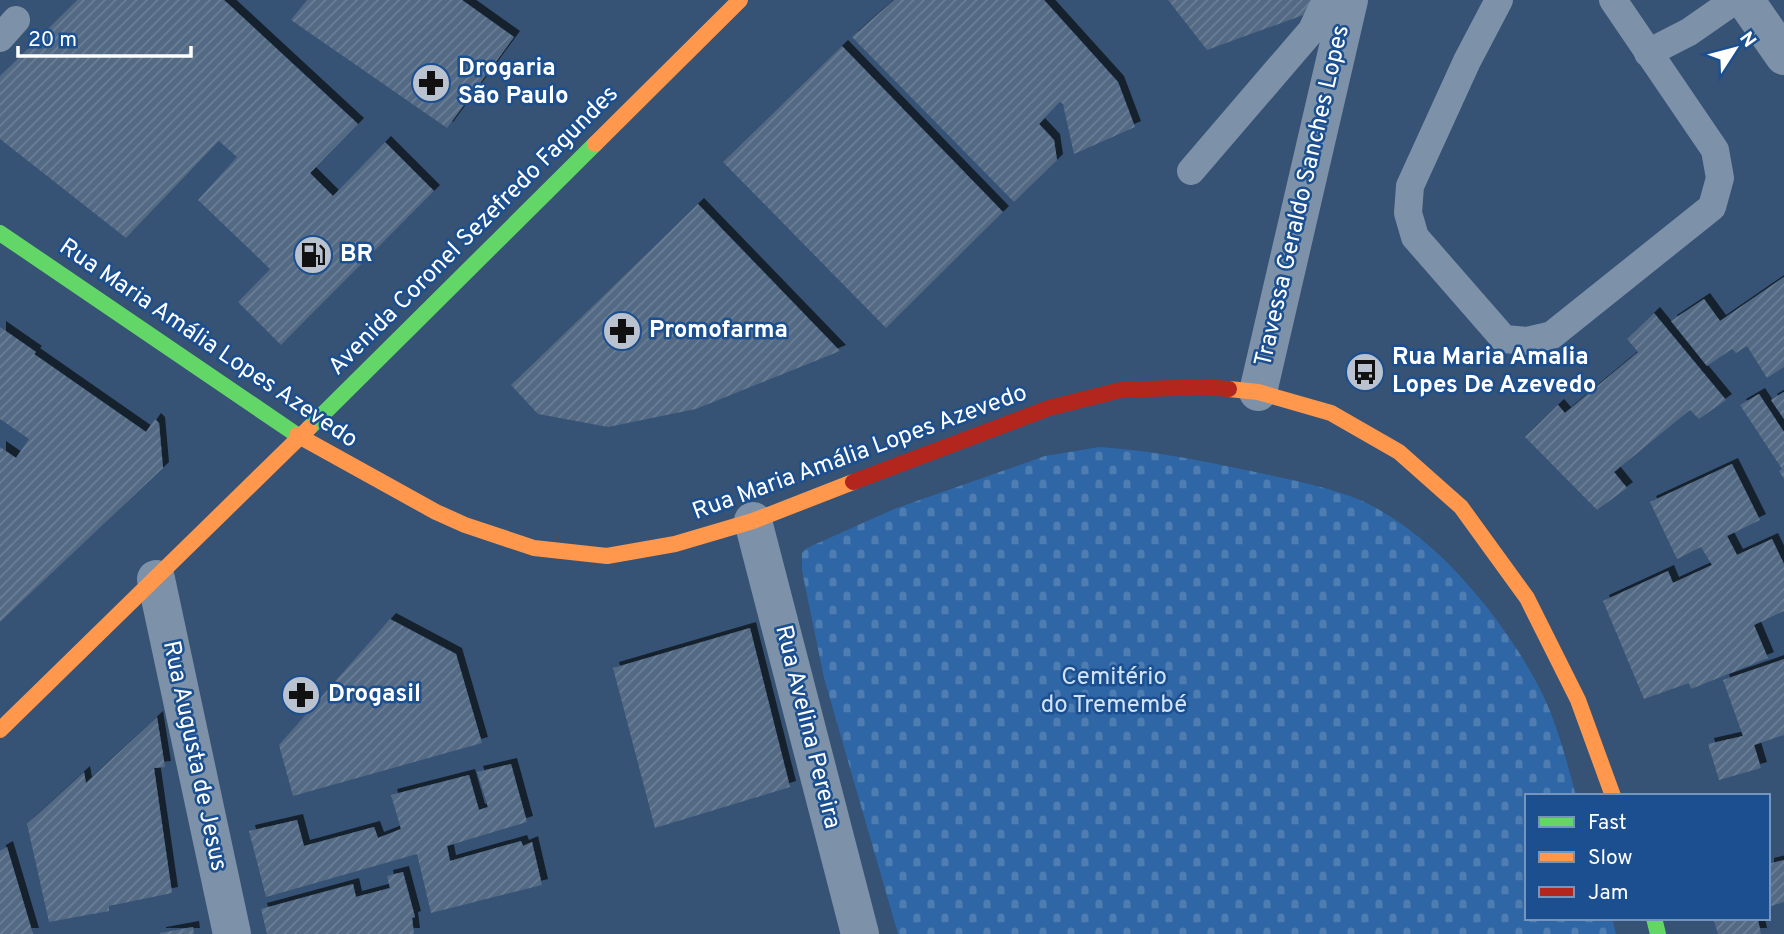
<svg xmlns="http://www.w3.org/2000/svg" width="1784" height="934" font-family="Overpass,sans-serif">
  <defs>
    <pattern id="cemetery-stones" width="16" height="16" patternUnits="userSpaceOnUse" patternTransform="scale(1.75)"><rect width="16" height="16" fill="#2f66a5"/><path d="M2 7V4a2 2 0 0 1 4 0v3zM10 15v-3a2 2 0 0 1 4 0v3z" fill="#4e7db2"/></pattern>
    <pattern id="building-hatch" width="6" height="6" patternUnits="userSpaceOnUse" patternTransform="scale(1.75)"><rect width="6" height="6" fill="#526984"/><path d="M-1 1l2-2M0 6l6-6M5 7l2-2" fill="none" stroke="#6c8096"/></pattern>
    <filter id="shadow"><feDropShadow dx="6" dy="-6" stdDeviation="0" flood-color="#0009"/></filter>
  </defs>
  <rect width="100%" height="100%" fill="#365274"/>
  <path fill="url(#cemetery-stones)" d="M 1099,447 C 1149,450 1197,460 1246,470 C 1282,478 1327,486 1360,500 C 1435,533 1507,622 1543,695 C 1558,727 1567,762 1576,796 L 1527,796 L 1527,918 L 1612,918 L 1616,934 L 898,934 L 824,678 L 802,571 L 802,553 L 807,548 L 894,509 L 1045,456 Z"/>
  <g fill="url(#building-hatch)" filter="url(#shadow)">
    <path d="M 77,0 L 224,0 L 358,124 L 310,173 L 333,196 L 385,142 L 434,191 L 281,345 L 238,302 L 270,269 L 198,200 L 237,157 L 219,141 L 126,238 L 0,139 L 0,76 Z"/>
    <path d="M 307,0 L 462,0 L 514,37 L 447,128 L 291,20 Z"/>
    <path d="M 894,0 L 1044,0 L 1118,82 L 1135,127 L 1074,154 L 1063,104 L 1060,102 L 1039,124 L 1054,140 L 1057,160 L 1014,202 L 852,37 Z"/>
    <path d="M 1168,0 L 1310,0 L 1317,10 L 1207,50 Z"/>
    <path d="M 842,46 L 1003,212 L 886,328 L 723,162 Z"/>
    <path d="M 698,204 L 840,351 L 696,409 L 608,427 L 538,414 L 511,385 Z"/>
    <path d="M 1784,277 L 1784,367 L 1767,378 L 1747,346 L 1736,353 L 1732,349 L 1707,366 L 1671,321 L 1704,299 L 1720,321 Z"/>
    <path d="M 1654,313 L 1726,400 L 1699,419 L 1690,410 L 1614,472 L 1627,488 L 1597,510 L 1525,437 L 1558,405 L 1565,413 L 1638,352 L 1627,339 Z"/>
    <path d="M 0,327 L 36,352 L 34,354 L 146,432 L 155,419 L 159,423 L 163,468 L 0,622 L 0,447 L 16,458 L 29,439 L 0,419 Z"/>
    <path d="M 1784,392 L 1784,419 L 1771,400 Z"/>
    <path d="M 1759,394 L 1784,432 L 1784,479 L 1779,471 L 1782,469 L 1740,405 Z"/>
    <path d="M 1732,464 L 1760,520 L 1727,536 L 1737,555 L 1772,539 L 1784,564 L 1784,611 L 1754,625 L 1768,658 L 1691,689 L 1689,683 L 1644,699 L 1603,601 L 1668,571 L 1673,583 L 1712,565 L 1701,547 L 1677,559 L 1650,502 Z"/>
    <path d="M 390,619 L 456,654 L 482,743 L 293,796 L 279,745 Z"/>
    <path d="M 750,628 L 790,787 L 655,828 L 613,668 Z"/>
    <path d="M 1784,659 L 1784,735 L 1754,745 L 1761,768 L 1719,780 L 1708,744 L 1743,736 L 1723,680 Z"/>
    <path d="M 157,717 L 165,767 L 154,768 L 172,893 L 109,906 L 109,911 L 49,922 L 27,824 L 84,772 L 86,783 Z"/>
    <path d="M 511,764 L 527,822 L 447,846 L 450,861 L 521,841 L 523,846 L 532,842 L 542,885 L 431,913 L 417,854 L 266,897 L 249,831 L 297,820 L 304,846 L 374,827 L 378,838 L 401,829 L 391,795 L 469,775 L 479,810 L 488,807 L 477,772 Z"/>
    <path d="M 7,847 L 33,934 L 0,934 L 0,851 Z"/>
    <path d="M 1784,860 L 1784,902 L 1768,907 L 1768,864 Z"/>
    <path d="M 403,872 L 415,917 L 412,918 L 414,934 L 267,934 L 261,909 L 353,884 L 356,897 L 390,888 L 387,876 Z"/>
    <path d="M 1713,918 L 1758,920 L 1761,934 L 1718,934 Z"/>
    <path d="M 193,927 L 194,934 L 160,934 L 160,933 Z"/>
  </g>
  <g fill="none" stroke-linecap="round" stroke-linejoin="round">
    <g stroke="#7d92a8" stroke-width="28">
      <path d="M 1499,0 L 1467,61 L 1410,186 L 1408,213 L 1415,237 L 1504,339 L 1527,341 L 1552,335 L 1712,207 L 1720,178 L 1715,150 L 1613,0"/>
      <path d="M 0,38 L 16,20"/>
      <path d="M 1648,53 L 1689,32 L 1735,0"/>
      <path d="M 1191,171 L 1312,30 L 1326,0"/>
    </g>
    <g stroke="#7d92a8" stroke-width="38">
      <path d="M 1745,0 L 1784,56"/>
      <path d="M 1258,392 L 1349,0"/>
      <path d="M 753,521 L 860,934"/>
      <path d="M 156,579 L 232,934"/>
    </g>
    <g stroke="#63d668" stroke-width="16">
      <path d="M 0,233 L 297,435"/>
      <path d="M 309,428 L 595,144"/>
      <path d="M 1654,918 L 1658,934"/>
    </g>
    <g stroke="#ff974d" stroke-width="16">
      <path d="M 595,144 L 740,0"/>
      <path d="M 1229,389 L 1258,392 L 1331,413 L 1399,452 L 1461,507 L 1527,598 L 1578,700 L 1613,796"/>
      <path d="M 297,435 L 436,512 L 465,525 L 534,548 L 607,556 L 675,544 L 753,521 L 853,482"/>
      <path d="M 0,730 L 309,428"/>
    </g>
    <path stroke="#b3261e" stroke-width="16" d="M 853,482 L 1049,408 L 1121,390 L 1203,387 L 1229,389"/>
  </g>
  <defs>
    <symbol id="pharmacy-disc" viewBox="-11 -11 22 22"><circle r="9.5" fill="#b9c2ce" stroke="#1b4f8f"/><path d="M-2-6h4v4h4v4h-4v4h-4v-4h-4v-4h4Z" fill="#111"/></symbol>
    <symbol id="fuel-disc" viewBox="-11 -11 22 22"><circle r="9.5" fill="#b9c2ce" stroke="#1b4f8f"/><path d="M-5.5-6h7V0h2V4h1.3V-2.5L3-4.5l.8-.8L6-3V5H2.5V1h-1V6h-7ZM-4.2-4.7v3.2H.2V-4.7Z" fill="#111"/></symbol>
    <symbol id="bus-disc" viewBox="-11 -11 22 22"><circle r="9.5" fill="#b9c2ce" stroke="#1b4f8f"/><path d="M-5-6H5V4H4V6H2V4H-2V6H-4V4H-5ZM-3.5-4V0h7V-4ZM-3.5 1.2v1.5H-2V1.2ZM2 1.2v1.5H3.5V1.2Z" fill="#111"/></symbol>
  </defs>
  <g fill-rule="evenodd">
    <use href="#pharmacy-disc" x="409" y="61" width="44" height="44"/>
    <use href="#fuel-disc" x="291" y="233" width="44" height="44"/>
    <use href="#pharmacy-disc" x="600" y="309" width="44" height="44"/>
    <use href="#bus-disc" x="1343" y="350" width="44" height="44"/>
    <use href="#pharmacy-disc" x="279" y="673" width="44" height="44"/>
  </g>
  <g text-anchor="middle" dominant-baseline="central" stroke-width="5" stroke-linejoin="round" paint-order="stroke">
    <g font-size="24" font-weight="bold" fill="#fff" stroke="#1b4f8f" text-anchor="start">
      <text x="458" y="69">Drogaria<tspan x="458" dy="28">São Paulo</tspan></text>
      <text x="340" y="255">BR</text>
      <text x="649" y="331">Promofarma</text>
      <text x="1392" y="358">Rua Maria Amalia<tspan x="1392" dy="28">Lopes De Azevedo</tspan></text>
      <text x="328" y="695">Drogasil</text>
    </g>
    <g font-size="24" fill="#fff" stroke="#1b4f8f">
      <text transform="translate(1303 196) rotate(-77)">Travessa Geraldo Sanches Lopes</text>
      <text transform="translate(474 231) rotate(-45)">Avenida Coronel Sezefredo Fagundes</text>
      <text transform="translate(208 344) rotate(34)">Rua Maria Amália Lopes Azevedo</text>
      <text transform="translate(860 453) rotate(-20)">Rua Maria Amália Lopes Azevedo</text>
      <text transform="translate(807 727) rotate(76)">Rua Avelina Pereira</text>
      <text transform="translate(194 756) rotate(78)">Rua Augusta de Jesus</text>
    </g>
    <g font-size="24" fill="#cfe3fa" stroke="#1b4f8f">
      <text x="1114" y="678">Cemitério<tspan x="1114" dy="28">do Tremembé</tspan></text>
    </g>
  </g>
  <rect x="1525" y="794" width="245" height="126" fill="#1b4f8f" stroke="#7695bc" stroke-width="2"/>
  <rect x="1539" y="817" width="35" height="10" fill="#63d668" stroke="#7695bc" stroke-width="2"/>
  <text x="1588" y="829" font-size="21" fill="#ffffff">Fast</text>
  <rect x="1539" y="852" width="35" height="10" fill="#ff974d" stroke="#7695bc" stroke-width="2"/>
  <text x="1588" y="864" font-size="21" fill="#ffffff">Slow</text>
  <rect x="1539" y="887" width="35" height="10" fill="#b3261e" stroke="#7695bc" stroke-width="2"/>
  <text x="1588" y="899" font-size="21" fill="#ffffff">Jam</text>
  <g transform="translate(1735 49) rotate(54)" stroke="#1b4f8f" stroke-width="5" paint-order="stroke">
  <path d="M0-5L12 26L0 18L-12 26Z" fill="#ffffff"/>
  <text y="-10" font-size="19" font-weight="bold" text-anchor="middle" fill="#ffffff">N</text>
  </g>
  <path d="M18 46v10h173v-10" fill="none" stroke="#ffffff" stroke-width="3.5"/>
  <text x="28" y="46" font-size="21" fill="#ffffff" stroke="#1b4f8f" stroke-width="5" paint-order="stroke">20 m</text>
</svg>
